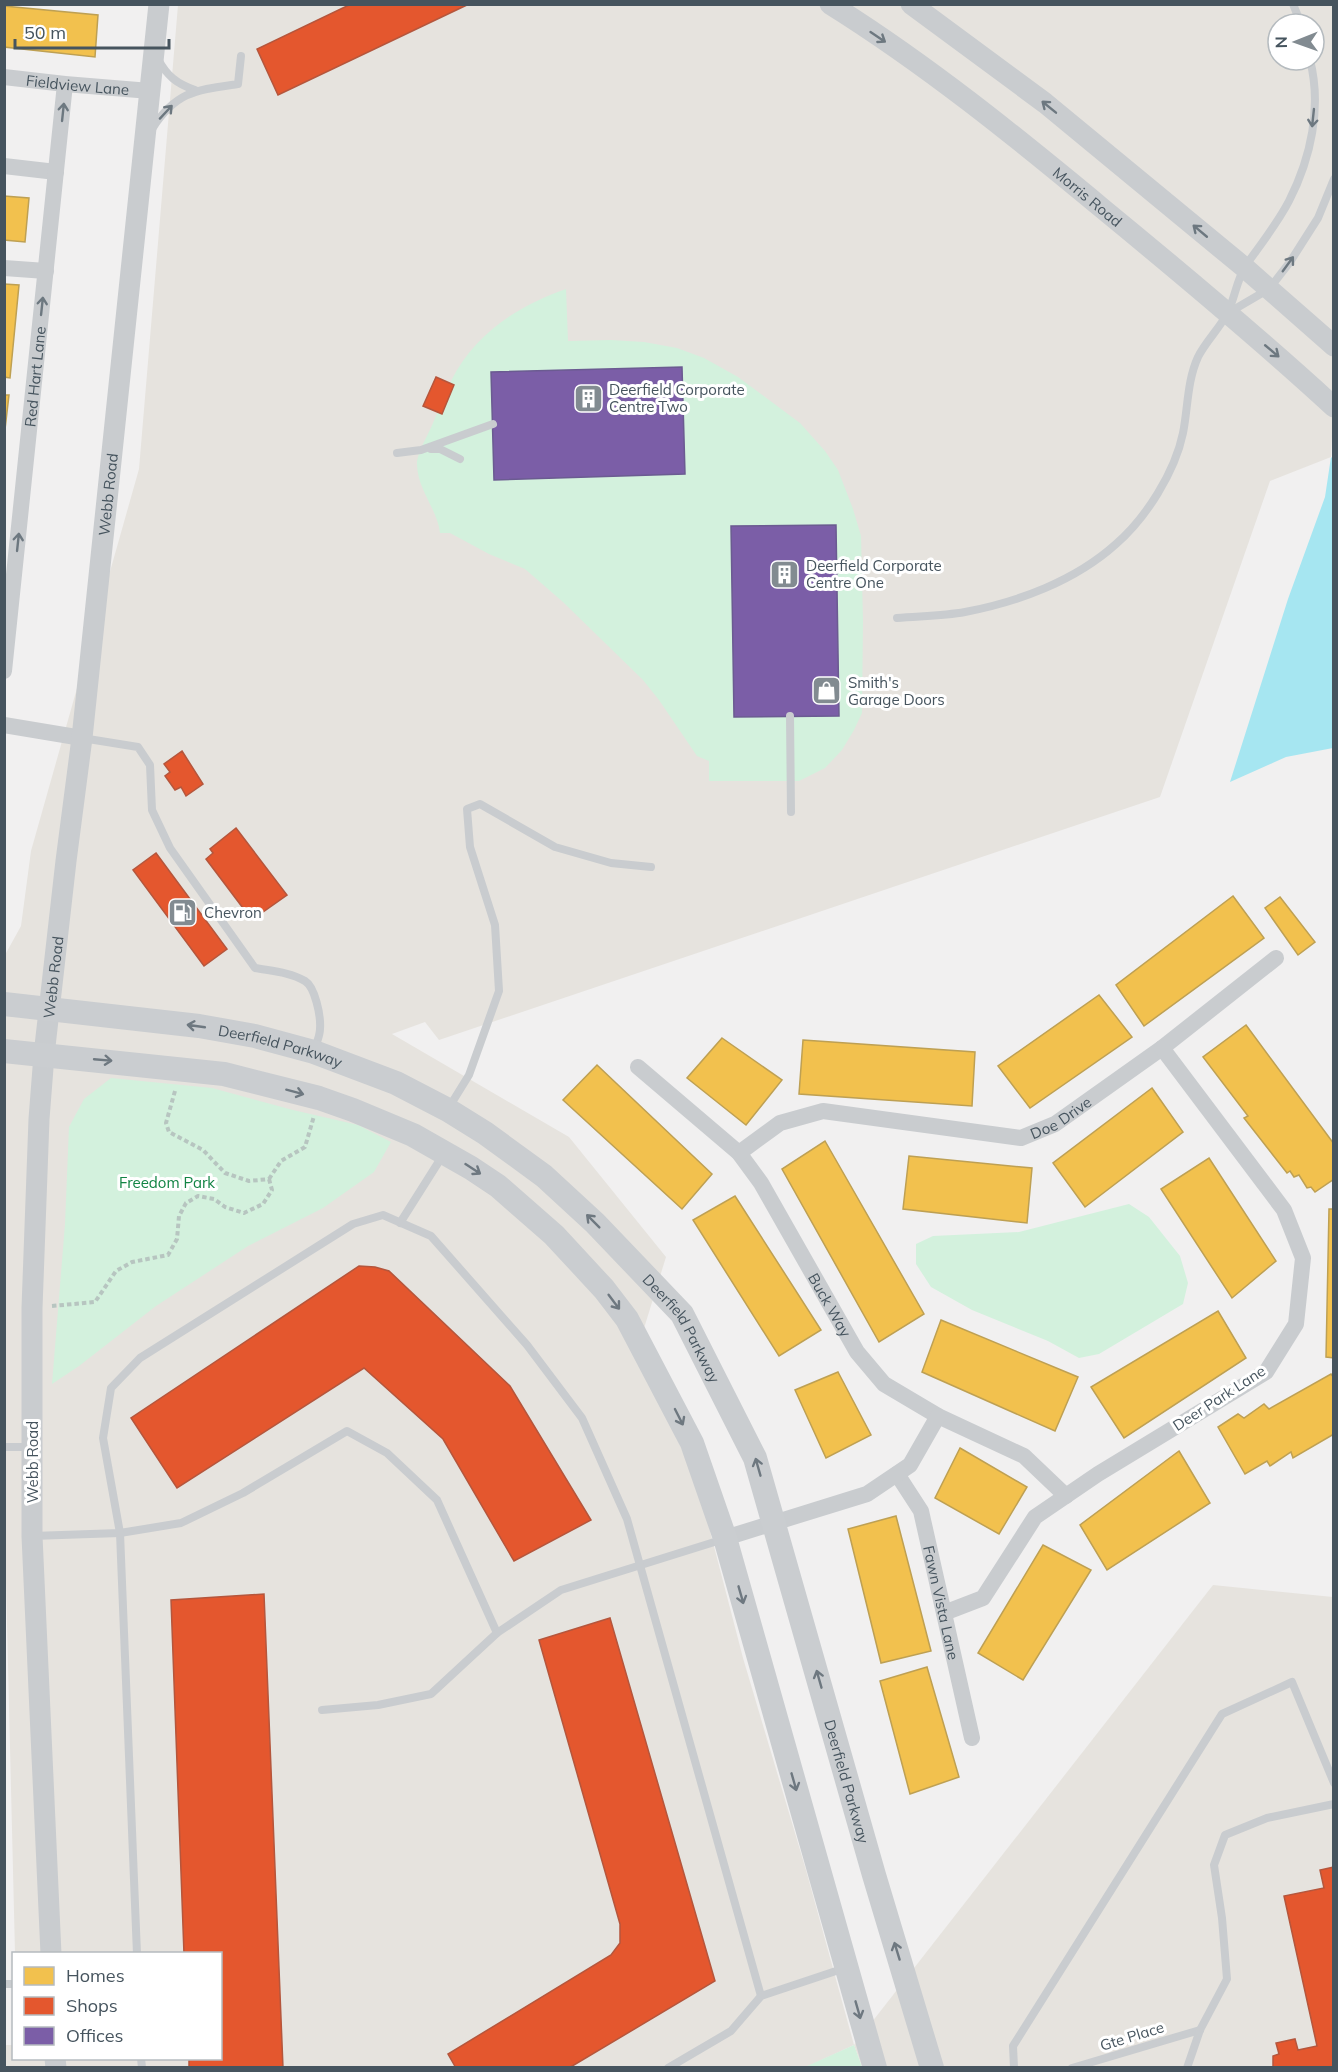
<svg xmlns="http://www.w3.org/2000/svg" width="1338" height="2072" font-family="Mulish,sans-serif">
  <rect width="100%" height="100%" fill="#f1f0f0"/>
  <g fill="#e6e3de" fill-rule="evenodd">
    <path d="M 178,5 L 1333,5 L 1334,394 L 1331,457 L 1270,481 L 1160,797 L 439,1040 L 425,1022 L 392,1034 L 569,1137 L 666,1257 L 637,1351 L 698,1485 L 743,1658 L 806,1870 L 854,2045 L 804,2068 L 5,2068 L 4,2045 L 13,2045 L 14,2058 L 220,2058 L 220,1954 L 15,1953 L 5,1541 L 5,955 L 21,926 L 31,851 L 139,469 ZM 1278,24 L 1314,24 L 1314,60 L 1278,60 Z"/>
    <path d="M 1213,1585 L 1333,1597 L 1333,2067 L 862,2067 L 854,2045 Z"/>
  </g>
  <g fill="#d3f1dd">
    <path d="M 566,289 L 568,341 L 611,340 L 644,342 L 677,348 L 704,358 L 738,377 L 800,423 L 825,451 L 838,470 L 853,509 L 861,536 L 863,621 L 862,713 L 854,730 L 842,750 L 825,768 L 799,781 L 709,781 L 709,761 L 697,756 L 659,700 L 643,680 L 563,602 L 525,569 L 489,554 L 450,533 L 440,533 C 437,508 418,491 417,465 C 416,455 429,433 433,423 C 439,409 445,394 451,381 C 475,333 518,306 566,289 Z"/>
    <path d="M 111,1078 L 212,1088 L 293,1110 L 358,1125 L 391,1142 L 374,1172 L 323,1208 L 248,1246 L 156,1306 L 79,1366 L 52,1384 L 65,1224 L 69,1127 L 84,1099 Z"/>
    <path d="M 1129,1204 L 1149,1217 L 1180,1256 L 1188,1283 L 1183,1304 L 1099,1354 L 1079,1358 L 1048,1341 L 972,1310 L 931,1287 L 916,1264 L 916,1244 L 933,1236 L 1019,1232 Z"/>
    <path d="M 854,2045 L 862,2067 L 805,2067 Z"/>
  </g>
  <path fill="#a6e6f1" d="M 1331,457 L 1334,460 L 1333,748 L 1286,757 L 1230,782 L 1288,599 L 1325,497 Z"/>
  <g fill="#f2c14e" stroke="#bea053" stroke-width="1.5">
    <path d="M 4,6 L 98,15 L 95,57 L 4,47 Z"/>
    <path d="M 4,196 L 29,198 L 25,242 L 4,240 Z"/>
    <path d="M 4,284 L 19,285 L 10,378 L 4,377 Z"/>
    <path d="M 4,395 L 9,395 L 4,438 Z"/>
    <path d="M 1233,896 L 1264,938 L 1144,1026 L 1116,985 Z"/>
    <path d="M 1280,897 L 1315,942 L 1298,955 L 1265,908 Z"/>
    <path d="M 1099,995 L 1132,1037 L 1030,1108 L 998,1066 Z"/>
    <path d="M 1246,1025 L 1334,1144 L 1334,1179 L 1315,1192 L 1311,1187 L 1307,1188 L 1299,1175 L 1294,1177 L 1290,1171 L 1287,1173 L 1244,1118 L 1248,1116 L 1203,1057 Z"/>
    <path d="M 722,1038 L 782,1080 L 746,1125 L 687,1078 Z"/>
    <path d="M 803,1040 L 975,1052 L 972,1106 L 799,1094 Z"/>
    <path d="M 597,1065 L 712,1174 L 682,1209 L 563,1100 Z"/>
    <path d="M 1152,1088 L 1183,1132 L 1085,1207 L 1053,1163 Z"/>
    <path d="M 825,1141 L 924,1314 L 879,1342 L 782,1169 Z"/>
    <path d="M 909,1156 L 1032,1168 L 1027,1223 L 903,1209 Z"/>
    <path d="M 1209,1158 L 1276,1261 L 1232,1298 L 1161,1189 Z"/>
    <path d="M 735,1196 L 821,1330 L 779,1356 L 693,1220 Z"/>
    <path d="M 1329,1209 L 1334,1209 L 1334,1358 L 1326,1357 Z"/>
    <path d="M 1218,1311 L 1246,1358 L 1124,1438 L 1091,1387 Z"/>
    <path d="M 941,1320 L 1078,1377 L 1055,1431 L 922,1372 Z"/>
    <path d="M 838,1372 L 871,1435 L 826,1458 L 795,1390 Z"/>
    <path d="M 1331,1374 L 1334,1378 L 1334,1434 L 1293,1458 L 1291,1452 L 1270,1466 L 1267,1461 L 1245,1474 L 1218,1427 L 1238,1414 L 1244,1418 L 1264,1404 L 1269,1409 Z"/>
    <path d="M 960,1448 L 1027,1487 L 999,1534 L 935,1498 Z"/>
    <path d="M 1179,1451 L 1210,1503 L 1107,1570 L 1080,1525 Z"/>
    <path d="M 896,1516 L 931,1651 L 881,1663 L 848,1529 Z"/>
    <path d="M 1043,1545 L 1091,1570 L 1023,1680 L 978,1653 Z"/>
    <path d="M 927,1667 L 959,1777 L 910,1794 L 880,1681 Z"/>
  </g>
  <g fill="#e4572e" stroke="#b5563c" stroke-width="1.5">
    <path d="M 351,4 L 469,4 L 278,95 L 257,49 Z"/>
    <path d="M 436,377 L 454,385 L 442,414 L 423,406 Z"/>
    <path d="M 182,751 L 203,784 L 186,796 L 181,787 L 175,790 L 165,776 L 170,772 L 164,764 Z"/>
    <path d="M 236,828 L 287,895 L 256,917 L 254,914 L 249,916 L 206,859 L 213,853 L 210,849 Z"/>
    <path d="M 156,853 L 227,949 L 204,966 L 133,870 Z"/>
    <path d="M 359,1266 L 375,1267 L 389,1271 L 510,1386 L 591,1520 L 514,1561 L 443,1439 L 364,1368 L 177,1488 L 131,1418 Z"/>
    <path d="M 264,1594 L 283,2068 L 189,2068 L 189,2058 L 220,2058 L 220,1954 L 184,1954 L 171,1600 Z"/>
    <path d="M 610,1618 L 715,1981 L 569,2068 L 456,2068 L 448,2054 L 611,1955 L 620,1943 L 620,1924 L 539,1640 Z"/>
    <path d="M 1334,1867 L 1334,2068 L 1273,2068 L 1273,2056 L 1279,2054 L 1276,2043 L 1295,2039 L 1298,2050 L 1317,2046 L 1284,1896 L 1324,1888 L 1320,1870 Z"/>
  </g>
  <g fill="#7b5ea7" stroke="#6b5b91" stroke-width="1.5">
    <path d="M 682,367 L 685,474 L 494,480 L 491,372 Z"/>
    <path d="M 836,525 L 839,716 L 734,717 L 731,526 Z"/>
  </g>
  <g fill="none" stroke-linecap="round" stroke-linejoin="round">
    <g stroke="#b7c5c0" stroke-width="4" stroke-dasharray="4.5 3" stroke-linecap="butt">
      <path d="M 175,1091 L 166,1123 L 169,1132 L 203,1150 L 225,1173 L 249,1181 L 269,1179"/>
      <path d="M 269,1179 L 281,1161 L 305,1147 L 314,1116"/>
      <path d="M 52,1306 L 95,1302 L 116,1271 L 132,1262 L 168,1255 L 177,1239 L 179,1216 L 186,1203 L 198,1196 L 214,1199 L 225,1207 L 244,1213 L 263,1204 L 272,1190 L 269,1179"/>
    </g>
    <g stroke="#c9cccf" stroke-width="8">
      <path d="M 1293,4 L 1301,24"/>
      <path d="M 158,59 C 167,76 177,84 195,90"/>
      <path d="M 152,129 C 176,91 197,90 238,84 L 241,56"/>
      <path d="M 1228,313 L 1269,289 L 1290,262 L 1318,218 L 1334,179"/>
      <path d="M 431,449 L 440,449 L 460,459"/>
      <path d="M 397,453 L 421,450 L 493,424"/>
      <path d="M 897,618 C 919,616 943,616 965,612 C 1018,602 1075,581 1116,544 C 1146,518 1175,472 1183,433 C 1188,408 1187,381 1198,357 C 1206,341 1220,328 1228,312 C 1235,297 1237,279 1246,265 C 1261,244 1277,224 1289,201 C 1311,158 1322,107 1310,60"/>
      <path d="M 790,716 L 791,812"/>
      <path d="M 82,738 L 138,747 L 150,765 L 152,810 L 170,848 L 255,968 C 271,971 290,972 305,981 C 315,987 321,1016 320,1029 C 320,1036 316,1044 314,1051"/>
      <path d="M 448,1109 L 469,1075 L 499,991 L 495,925 L 470,847 L 467,809 L 480,804 L 555,847 L 611,863 L 651,867"/>
      <path d="M 400,1223 L 443,1155"/>
      <path d="M 4,1447 L 31,1447"/>
      <path d="M 32,1536 L 120,1533 L 181,1523 L 243,1493 L 347,1431 L 387,1453 L 437,1500 L 497,1633 L 561,1590 L 724,1539"/>
      <path d="M 322,1710 L 378,1705 L 431,1694 L 497,1633"/>
      <path d="M 137,1954 L 120,1533 L 103,1438 L 111,1388 L 140,1358 L 353,1224 L 383,1215 L 431,1236 L 527,1345 L 582,1418 L 627,1519 L 761,1996"/>
      <path d="M 4,1984 L 14,1984"/>
      <path d="M 141,2058 L 142,2068"/>
      <path d="M 668,2068 L 731,2031 L 761,1996 L 845,1968"/>
      <path d="M 1014,2068 L 1013,2046 L 1222,1714 L 1292,1682 L 1334,1783"/>
      <path d="M 1072,2068 L 1200,2030"/>
      <path d="M 1187,2068 L 1200,2030 L 1227,1979 L 1222,1918 L 1214,1865 L 1225,1835 L 1267,1818 L 1334,1804"/>
    </g>
    <g stroke="#c9cccf" stroke-width="16">
      <path id="s1" d="M 4,77 L 65,84 L 150,91"/>
      <path d="M 4,166 L 56,172"/>
      <path d="M 4,268 L 46,271"/>
      <path id="s2" d="M 4,671 L 65,84"/>
      <path d="M 4,725 L 82,738"/>
      <path id="s3" d="M 638,1067 L 739,1153 L 761,1183 L 857,1352 L 884,1384 L 938,1416 L 1024,1456 L 1066,1496"/>
      <path id="s4" d="M 739,1153 L 780,1123 L 823,1111 L 1021,1138 L 1055,1124 L 1162,1048 L 1276,958"/>
      <path id="s5" d="M 897,1474 L 921,1511 L 972,1738"/>
      <path d="M 725,1538 L 867,1494 L 910,1465 L 938,1416"/>
      <path d="M 944,1613 L 983,1598 L 1035,1517 L 1098,1474 L 1266,1372 L 1296,1324 L 1303,1258 L 1284,1210 L 1162,1048"/>
    </g>
    <g stroke="#c9cccf" stroke-width="21">
      <path id="s6" d="M 830,4 C 926,64 1015,136 1103,209 C 1181,273 1259,338 1334,407"/>
      <path d="M 911,4 L 1045,103 L 1245,268 L 1334,346"/>
      <path id="s7" d="M 51,1954 L 32,1536 L 32,1308 L 39,1119 L 44,1055 L 66,861 L 82,738 L 159,4"/>
      <path d="M 55,2058 L 56,2068"/>
    </g>
    <g stroke="#cacdd0" stroke-width="24">
      <path id="s8" d="M 4,1004 L 199,1026 L 255,1036 L 314,1052 L 396,1083 L 448,1110 L 485,1133 L 544,1176 L 595,1223 L 682,1314 L 755,1458 L 874,1875 L 932,2068"/>
      <path d="M 4,1051 L 224,1074 L 319,1098 L 353,1110 L 413,1135 L 471,1168 L 498,1186 L 554,1235 L 604,1289 L 627,1319 L 692,1443 L 725,1538 L 875,2068"/>
    </g>
  </g>
  <defs><path id="oneway-shaft" d="M-6 0H5M1.5-3L5.5 0L1.5 3" fill="none" stroke-width="1.6" stroke-linecap="round" stroke-linejoin="round" transform="scale(1.5)"/></defs>
  <g stroke="#6d7880">
    <use href="#oneway-shaft" transform="translate(878 37) rotate(34)"/>
    <use href="#oneway-shaft" transform="translate(1049 107) rotate(-141)"/>
    <use href="#oneway-shaft" transform="translate(63 112) rotate(-84)"/>
    <use href="#oneway-shaft" transform="translate(166 112) rotate(-47)"/>
    <use href="#oneway-shaft" transform="translate(1313 118) rotate(96)"/>
    <use href="#oneway-shaft" transform="translate(1200 231) rotate(-140)"/>
    <use href="#oneway-shaft" transform="translate(1288 264) rotate(-54)"/>
    <use href="#oneway-shaft" transform="translate(42 306) rotate(-84)"/>
    <use href="#oneway-shaft" transform="translate(1272 351) rotate(40)"/>
    <use href="#oneway-shaft" transform="translate(18 542) rotate(-84)"/>
  </g>
  <g stroke="#6e7880">
    <use href="#oneway-shaft" transform="translate(196 1026) rotate(-172)"/>
    <use href="#oneway-shaft" transform="translate(103 1060) rotate(5)"/>
    <use href="#oneway-shaft" transform="translate(295 1092) rotate(15)"/>
    <use href="#oneway-shaft" transform="translate(473 1169) rotate(33)"/>
    <use href="#oneway-shaft" transform="translate(593 1221) rotate(-135)"/>
    <use href="#oneway-shaft" transform="translate(614 1302) rotate(53)"/>
    <use href="#oneway-shaft" transform="translate(679 1417) rotate(63)"/>
    <use href="#oneway-shaft" transform="translate(758 1467) rotate(-106)"/>
    <use href="#oneway-shaft" transform="translate(741 1595) rotate(74)"/>
    <use href="#oneway-shaft" transform="translate(819 1679) rotate(-106)"/>
    <use href="#oneway-shaft" transform="translate(794 1782) rotate(74)"/>
    <use href="#oneway-shaft" transform="translate(897 1951) rotate(-107)"/>
    <use href="#oneway-shaft" transform="translate(858 2010) rotate(74)"/>
  </g>
  <defs>
    <symbol id="building-square" viewBox="-11 -11 22 22"><rect x="-9" y="-9" width="18" height="18" rx="4" fill="#828b91" stroke="#fff"/><path d="M-4-6H4V6H1V3H-1V6H-4ZM-2.5-4.3h1.7v1.8h-1.7ZM.8-4.3h1.7v1.8H.8ZM-2.5-1h1.7V.8h-1.7ZM.8-1h1.7V.8H.8Z" fill="#fff"/></symbol>
    <symbol id="shop-square" viewBox="-11 -11 22 22"><rect x="-9" y="-9" width="18" height="18" rx="4" fill="#828b91" stroke="#fff"/><path d="M-5-2.5h2.3a2.7 3.5 0 0 1 5.4 0H5L5.5 6h-11ZM-1.5-2.5h3a1.5 2.3 0 0 0-3 0Z" fill="#fff"/></symbol>
    <symbol id="fuel-square" viewBox="-11 -11 22 22"><rect x="-9" y="-9" width="18" height="18" rx="4" fill="#828b91" stroke="#fff"/><path d="M-5.5-6h7V0h2V4h1.3V-2.5L3-4.5l.8-.8L6-3V5H2.5V1h-1V6h-7ZM-4.2-4.7v3.2H.2V-4.7Z" fill="#fff"/></symbol>
  </defs>
  <g fill-rule="evenodd">
    <use href="#building-square" x="572" y="382" width="33" height="33"/>
    <use href="#building-square" x="768" y="558" width="33" height="33"/>
    <use href="#shop-square" x="810" y="674" width="33" height="33"/>
    <use href="#fuel-square" x="166" y="896" width="33" height="33"/>
  </g>
  <g text-anchor="middle" dominant-baseline="central" stroke-width="6" stroke-linejoin="round" paint-order="stroke">
    <g font-size="15" fill="#46545e" stroke="#fff">
      <text stroke="none"><textPath href="#s1" startOffset="74">Fieldview Lane</textPath></text>
      <text stroke="none"><textPath href="#s6" startOffset="322">Morris Road</textPath></text>
      <text stroke="none"><textPath href="#s2" startOffset="296">Red Hart Lane</textPath></text>
      <text stroke="none"><textPath href="#s7" startOffset="1464">Webb Road</textPath></text>
      <text stroke="none"><textPath href="#s7" startOffset="978">Webb Road</textPath></text>
      <text stroke="none"><textPath href="#s8" startOffset="280">Deerfield Parkway</textPath></text>
      <text stroke="none"><textPath href="#s4" startOffset="340">Doe Drive</textPath></text>
      <text stroke="none"><textPath href="#s3" startOffset="310">Buck Way</textPath></text>
      <text stroke="none"><textPath href="#s8" startOffset="784">Deerfield Parkway</textPath></text>
      <text transform="translate(1219 1398) rotate(-33)">Deer Park Lane</text>
      <text transform="translate(32 1462) rotate(-90)">Webb Road</text>
      <text stroke="none"><textPath href="#s5" startOffset="138">Fawn Vista Lane</textPath></text>
      <text stroke="none"><textPath href="#s8" startOffset="1270">Deerfield Parkway</textPath></text>
      <text transform="translate(1132 2036) rotate(-17)">Gte Place</text>
    </g>
    <g font-size="15" fill="#46545e" stroke="#fff" text-anchor="start">
      <text x="609" y="389">Deerfield Corporate<tspan x="609" dy="17">Centre Two</tspan></text>
      <text x="806" y="565">Deerfield Corporate<tspan x="806" dy="17">Centre One</tspan></text>
      <text x="848" y="682">Smith's<tspan x="848" dy="17">Garage Doors</tspan></text>
      <text x="204" y="912">Chevron</text>
    </g>
    <g font-size="15" fill="#128444" stroke="#fff">
      <text x="167" y="1182">Freedom Park</text>
    </g>
  </g>
  <rect width="1338" height="2072" fill="none" stroke="#46545e" stroke-width="12"/>
  <rect x="12" y="1952" width="210" height="108" fill="#ffffff" stroke="#b5bbbf" stroke-width="1.5"/>
  <rect x="24" y="1967" width="30" height="18" fill="#f2c14e" stroke="#b5bbbf" stroke-width="1.5"/>
  <text x="66" y="1982" font-size="18" fill="#46545e">Homes</text>
  <rect x="24" y="1997" width="30" height="18" fill="#e4572e" stroke="#b5bbbf" stroke-width="1.5"/>
  <text x="66" y="2012" font-size="18" fill="#46545e">Shops</text>
  <rect x="24" y="2027" width="30" height="18" fill="#7b5ea7" stroke="#b5bbbf" stroke-width="1.5"/>
  <text x="66" y="2042" font-size="18" fill="#46545e">Offices</text>
  <g transform="translate(1296 42) rotate(269)"><circle r="28" fill="#ffffff" stroke="#b5bbbf" stroke-width="1.5"/>
  <path d="M0-4.5L10 22L0 15L-10 22Z" fill="#828b91"/>
  <text y="-9" font-size="16" font-weight="bold" text-anchor="middle" fill="#46545e">N</text>
  </g>
  <path d="M15 39v9h154v-9" fill="none" stroke="#46545e" stroke-width="3"/>
  <text x="24" y="39" font-size="18" fill="#46545e" stroke="#ffffff" stroke-width="4.5" paint-order="stroke">50 m</text>
</svg>
